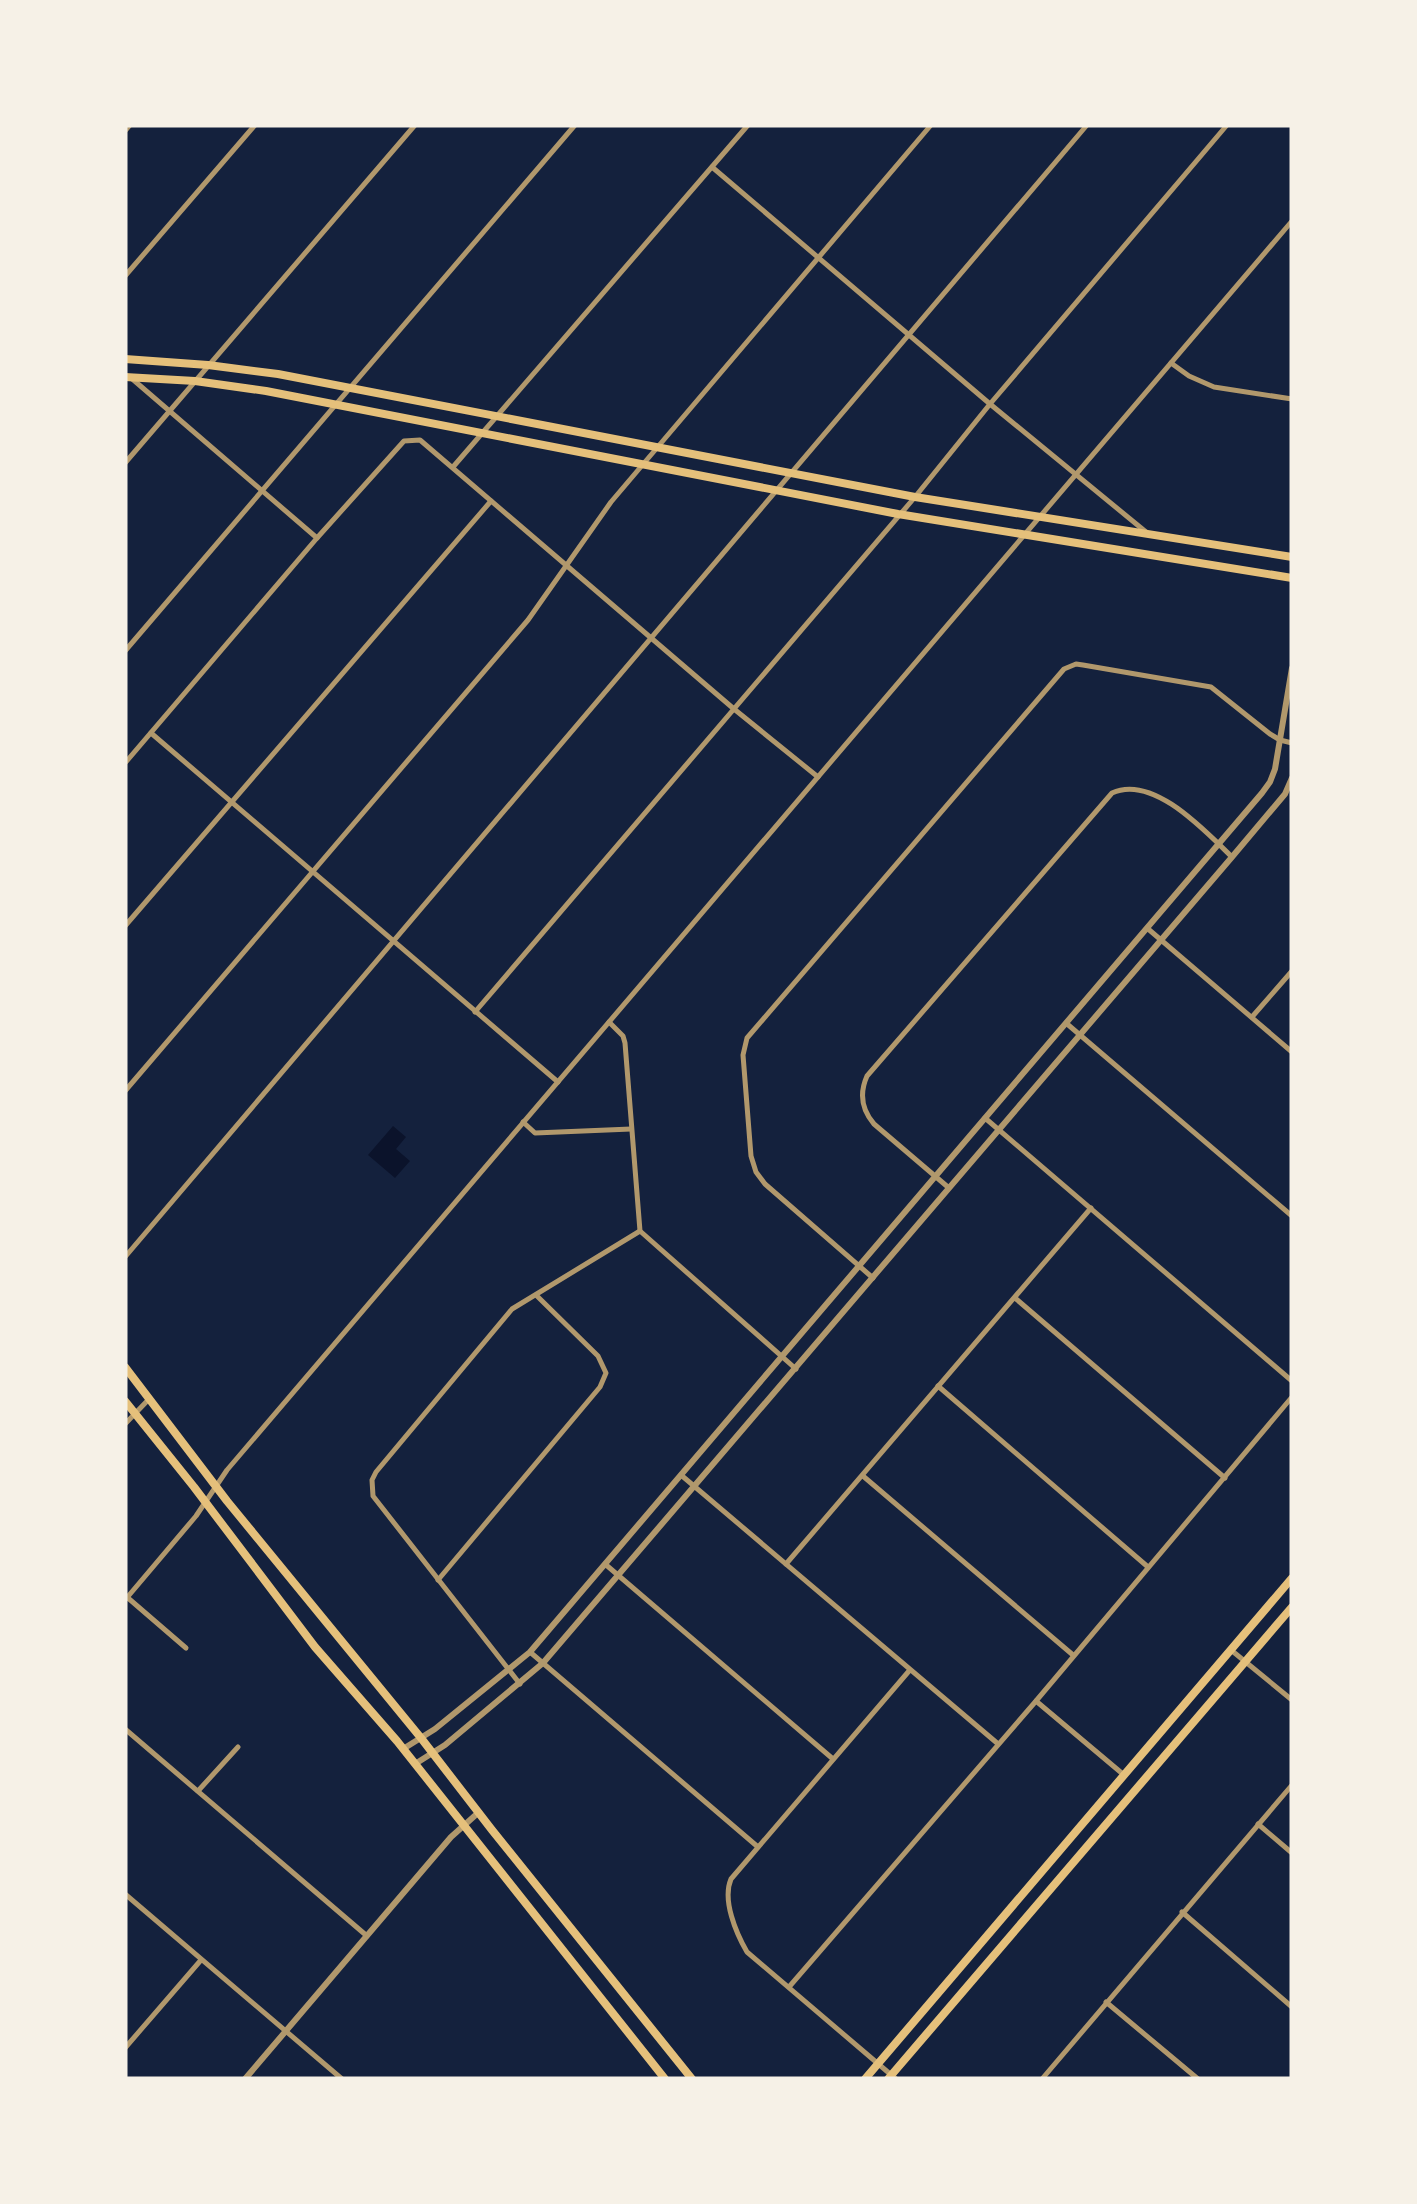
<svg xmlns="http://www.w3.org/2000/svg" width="1417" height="2204" font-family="Barlow,sans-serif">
  <rect width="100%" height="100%" fill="#14213d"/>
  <path fill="#0b132b" d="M 393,1126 L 406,1137 L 396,1149 L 410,1161 L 395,1178 L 368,1155 Z"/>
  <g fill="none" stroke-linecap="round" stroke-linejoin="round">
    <g stroke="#b1986c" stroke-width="5">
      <path d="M 125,131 L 130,125"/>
      <path d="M 712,167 L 990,404 L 1146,532"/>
      <path d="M 125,276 L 255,125"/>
      <path d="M 1171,363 L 1189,376 L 1214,387 L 1292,399"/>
      <path d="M 130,377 L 317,538"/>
      <path d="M 125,463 L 415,125"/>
      <path d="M 453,467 L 748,125"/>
      <path d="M 125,651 L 575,125"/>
      <path d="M 151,733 L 558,1082"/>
      <path d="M 125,763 L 317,538 L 404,441 L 420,440 L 734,709 L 818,777"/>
      <path d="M 125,926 L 491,501"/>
      <path d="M 1147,928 L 1292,1052"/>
      <path d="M 475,1012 L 915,497 L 990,404 L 1227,125"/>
      <path d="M 1252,1017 L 1292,971"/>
      <path d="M 609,1022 L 623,1036 L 625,1043 L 640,1231 L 796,1369"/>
      <path d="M 1066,1023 L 1292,1216"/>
      <path d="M 125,1091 L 528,620 L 611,502 L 931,125"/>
      <path d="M 985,1118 L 1292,1381"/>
      <path d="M 523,1122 L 535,1133 L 631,1129"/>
      <path d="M 949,1188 L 874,1124 C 862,1110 859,1094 867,1076 L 1112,793 C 1153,774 1205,831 1232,857"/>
      <path d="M 125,1257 L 1087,125"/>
      <path d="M 873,1278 L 765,1184 L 756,1172 L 751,1156 L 743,1055 L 747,1038 L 1064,669 L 1076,664 L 1083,665 L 1211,687 L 1270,734 L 1280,740 L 1292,743"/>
      <path d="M 1015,1298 L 1225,1478"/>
      <path d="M 938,1386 L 1148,1567"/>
      <path d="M 125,1424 L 150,1398"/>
      <path d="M 681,1475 L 997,1743"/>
      <path d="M 863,1476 L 1073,1655"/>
      <path d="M 605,1564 L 833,1759"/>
      <path d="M 786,1564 L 1091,1208"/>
      <path d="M 438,1580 L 600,1387 L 606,1373 L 598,1356 L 537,1296"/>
      <path d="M 128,1598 L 186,1648"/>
      <path d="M 125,1600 L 196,1516 L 227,1470 L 1292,221"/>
      <path d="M 1231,1650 L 1292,1700"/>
      <path d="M 530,1652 L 758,1847"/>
      <path d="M 520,1684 L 373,1496 L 372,1480 L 376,1472 L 512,1309 L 640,1231"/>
      <path d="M 1036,1701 L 1124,1775"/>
      <path d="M 125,1729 L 367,1936"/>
      <path d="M 198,1791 L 238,1747"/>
      <path d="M 1258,1824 L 1292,1853"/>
      <path d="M 125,1894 L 342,2079"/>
      <path d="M 1182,1912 L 1292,2007"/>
      <path d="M 789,1987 L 1036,1701 L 1292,1397"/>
      <path d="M 1106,2002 L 1198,2079"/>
      <path d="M 125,2048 L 201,1960"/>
      <path d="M 896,2079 L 747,1952 C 736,1933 722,1900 731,1879 L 909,1671"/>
      <path d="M 1042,2079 L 1292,1785"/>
    </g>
    <g stroke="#b1986c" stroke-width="6">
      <path d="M 403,1749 L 435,1729 L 530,1652 L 1262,793 L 1270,782 L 1275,769 L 1292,668"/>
      <path d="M 415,1764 L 445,1745 L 543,1663 L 1232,857 L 1285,794 L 1292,778"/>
      <path d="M 245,2079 L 451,1837 L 479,1812"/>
    </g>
    <g stroke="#e5c07b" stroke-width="8">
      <path d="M 125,359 L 208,365 L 278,374 L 915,497 L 1292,557"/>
      <path d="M 125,377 L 195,381 L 266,391 L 898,514 L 1292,578"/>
      <path d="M 865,2079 L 1292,1578"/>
      <path d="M 888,2079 L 1292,1607"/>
    </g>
    <g stroke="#e5c07b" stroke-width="8">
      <path d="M 125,1367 L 227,1501 L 421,1738 L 492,1830 L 692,2079"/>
      <path d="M 125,1401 L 194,1487 L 315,1647 L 397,1741 L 665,2079"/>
    </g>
  </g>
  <rect width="1417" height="2204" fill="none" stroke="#f6f1e7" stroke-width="255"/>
</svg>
